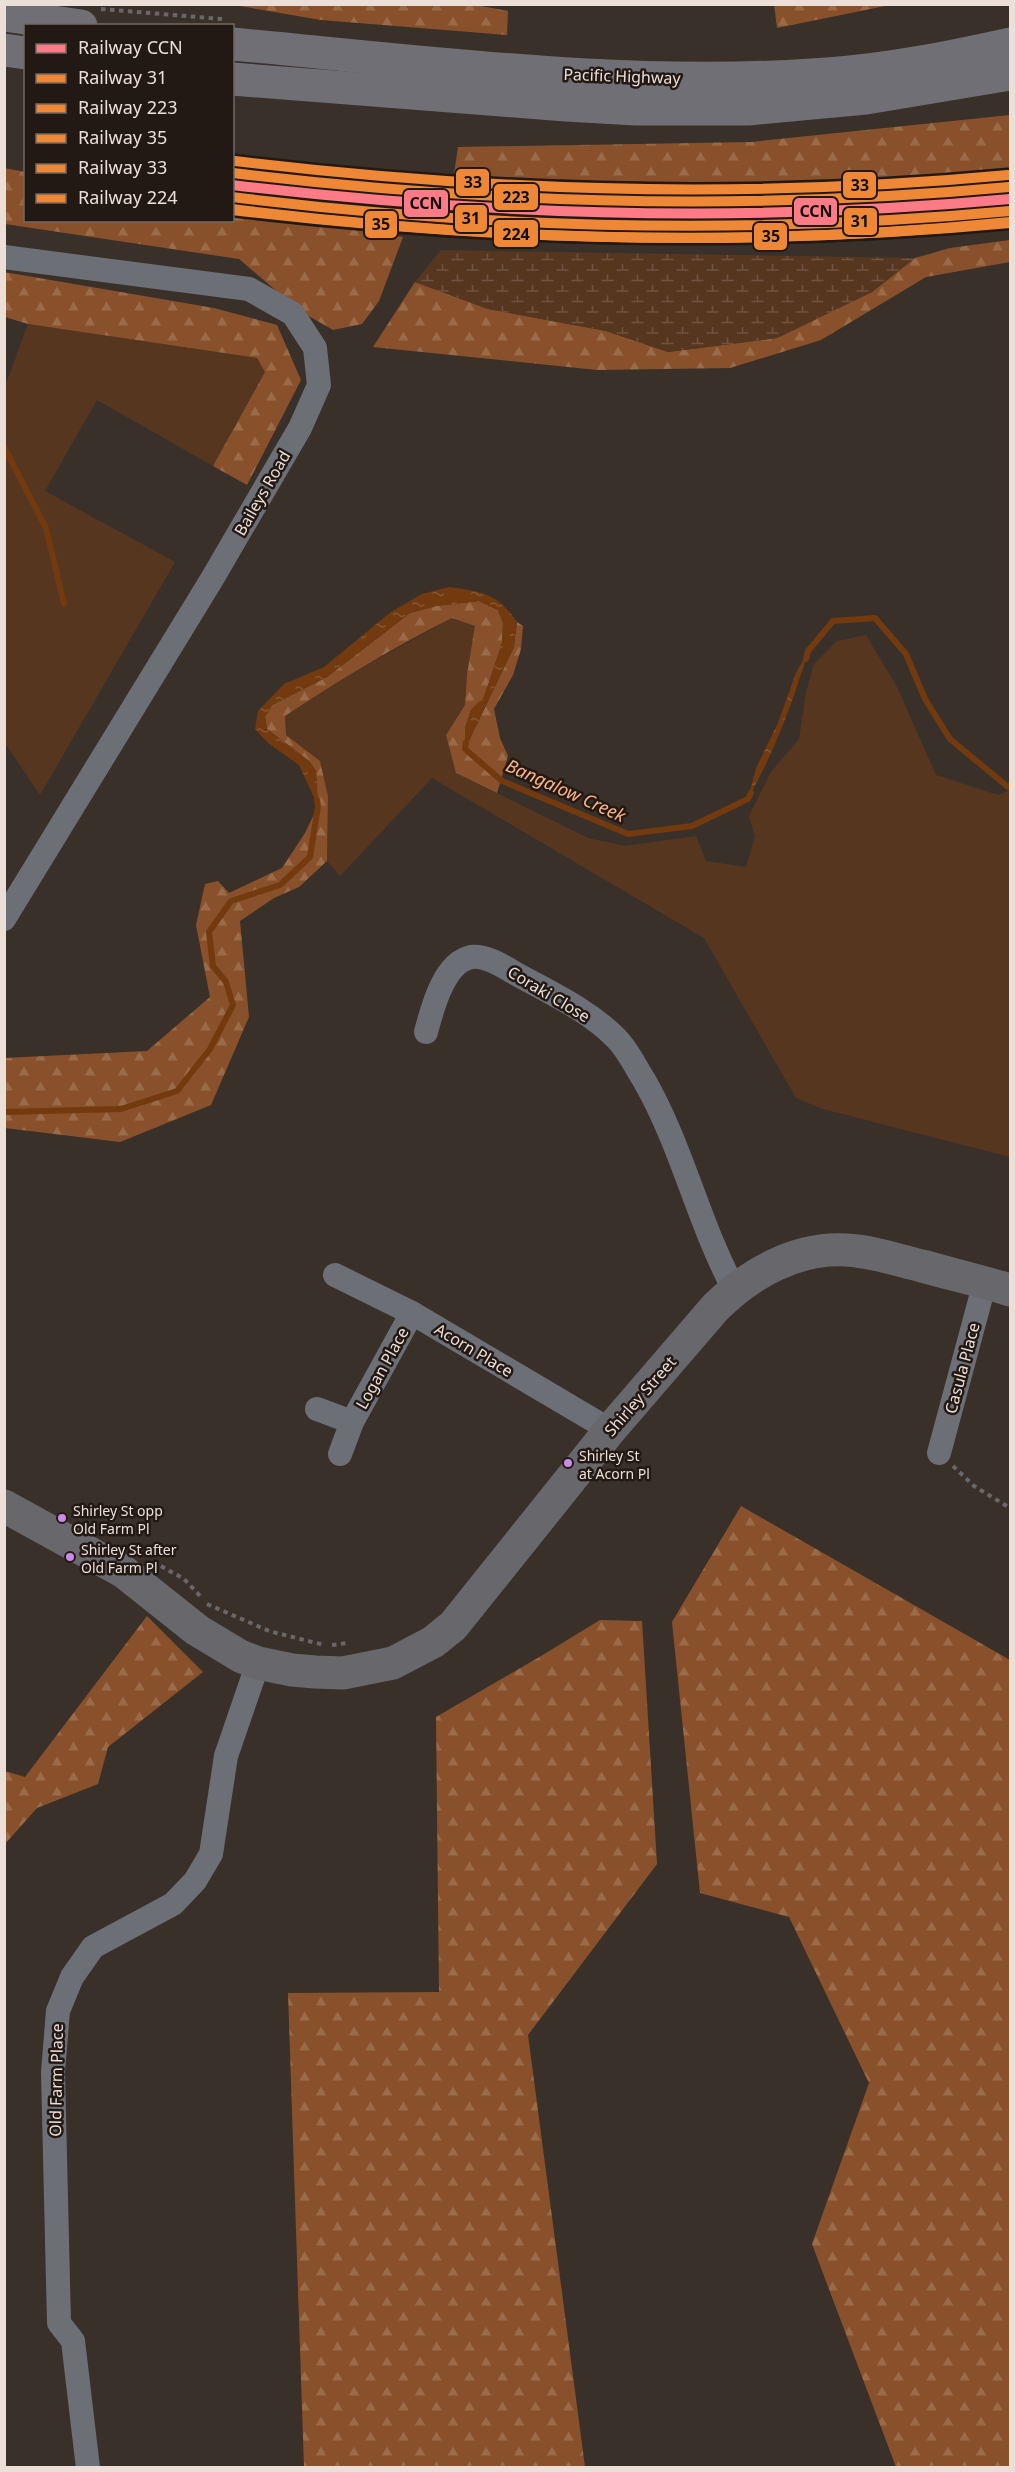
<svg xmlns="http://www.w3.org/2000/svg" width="1015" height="2472" font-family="'Noto Sans',sans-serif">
  <defs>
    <pattern id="forest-firs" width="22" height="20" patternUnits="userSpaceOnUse" patternTransform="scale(1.5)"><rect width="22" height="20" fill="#89512b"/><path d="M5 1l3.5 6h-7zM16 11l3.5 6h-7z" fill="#9a6a49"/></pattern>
    <pattern id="wetland-marsh" width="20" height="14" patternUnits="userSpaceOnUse" patternTransform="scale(1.5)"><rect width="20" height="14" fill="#573620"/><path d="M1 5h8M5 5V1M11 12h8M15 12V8" fill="none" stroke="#6f5340"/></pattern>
    <pattern id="water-ripples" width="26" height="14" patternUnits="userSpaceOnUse" patternTransform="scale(1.5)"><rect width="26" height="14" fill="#723a0e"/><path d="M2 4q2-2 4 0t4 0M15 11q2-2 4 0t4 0" fill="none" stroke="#865630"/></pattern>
  </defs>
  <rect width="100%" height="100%" fill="#3a302a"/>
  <g fill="#573620">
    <path d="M 28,324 L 257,358 L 265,372 L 213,466 L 97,400 L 45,491 L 175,562 L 40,795 L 7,746 L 5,746 L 4,389 Z"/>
    <path d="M 452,618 L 475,626 L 467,674 L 465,705 L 446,735 L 456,773 L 588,838 L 625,846 L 696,836 L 706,861 L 746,867 L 755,837 L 749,816 L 771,772 L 799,739 L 806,692 L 814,664 L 837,641 L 866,635 L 897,687 L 936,775 L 998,795 L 1010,790 L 1010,1157 L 823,1109 L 796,1098 L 704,938 L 432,778 L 340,876 L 327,861 L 328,796 L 320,761 L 286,735 L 285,716 L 338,681 Z"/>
  </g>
  <g fill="url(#forest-firs)">
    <path d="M 774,4 L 890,4 L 890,5 L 777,28 Z"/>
    <path d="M 234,5 L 476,5 L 508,11 L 507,35 L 321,20 Z"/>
    <path d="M 1010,115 L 1010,176 L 938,183 L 453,181 L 458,147 L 751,142 Z"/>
    <path d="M 4,168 L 25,172 L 26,220 L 232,220 L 233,208 L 403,237 L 379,301 L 362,324 L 333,330 L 300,311 L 239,259 L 5,224 Z"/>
    <path d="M 1010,240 L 1010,262 L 926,277 L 821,340 L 730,368 L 597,370 L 373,347 L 415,282 L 488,309 L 606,331 L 668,352 L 777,338 L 872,292 L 915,258 L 950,248 Z"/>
    <path d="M 4,272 L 214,308 L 277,325 L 301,380 L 247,485 L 213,466 L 265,372 L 257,358 L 28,324 L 5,317 Z"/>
    <path d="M 479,601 L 498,610 L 503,623 L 502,643 L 484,697 L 471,710 L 465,728 L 466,747 L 514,647 L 517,622 L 523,626 L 521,649 L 513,675 L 494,709 L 500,738 L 508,756 L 497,793 L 456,773 L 446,735 L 465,705 L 467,674 L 475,626 L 452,618 C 394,647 339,680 285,716 L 286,735 L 320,761 L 328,796 L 327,861 L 299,887 L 274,898 L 240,921 L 249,1017 L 211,1105 L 120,1142 L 5,1128 L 4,1058 L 147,1051 L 210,997 L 196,925 L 205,884 L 218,881 L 229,893 L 282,868 L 305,833 L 318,806 L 316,771 L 309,761 L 267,729 L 265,717 L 272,705 L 327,677 L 410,613 L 436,606 Z"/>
    <path d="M 741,1506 L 1010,1660 L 1010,2467 L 896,2467 L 812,2244 L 869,2083 L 789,1917 L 700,1893 L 672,1622 Z"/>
    <path d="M 147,1616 L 203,1672 L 108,1747 L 98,1784 L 37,1808 L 5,1844 L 5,1771 L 25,1777 Z"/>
    <path d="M 600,1620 L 642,1621 L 657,1864 L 528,2035 L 585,2467 L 304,2467 L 288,1993 L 439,1992 L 436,1717 L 541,1656 Z"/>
  </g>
  <path fill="url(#wetland-marsh)" d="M 441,250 L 915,258 L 872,292 L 777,338 L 668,352 L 606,331 L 488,309 L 415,282 Z"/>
  <g fill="url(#water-ripples)">
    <path d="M 449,587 C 483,592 497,593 517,622 L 514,647 L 465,749 L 465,728 L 471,710 L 484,697 L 502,643 L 503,623 L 498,610 L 479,601 L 436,606 L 410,613 L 327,677 L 272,705 L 265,717 L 267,729 L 309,761 L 316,771 L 318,806 L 299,765 L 268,743 L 255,729 L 258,711 L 284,684 L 324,667 L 391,612 L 422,594 Z"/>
    <path d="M 808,651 C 793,703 774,752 748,799 L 756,768 L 778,723 L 796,673 Z"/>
  </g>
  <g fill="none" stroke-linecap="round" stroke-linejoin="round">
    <g stroke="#723a0e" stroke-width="6">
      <path d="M 4,447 L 46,528 L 64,604"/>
      <path d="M 806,659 L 808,651 L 833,621 L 875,618 L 906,654 L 925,699 L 950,739 L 1008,787 L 1010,785"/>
      <path d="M 466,742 L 465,749 L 502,781 L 628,834 L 692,826 L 748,799 L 751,793"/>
      <path d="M 4,1112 L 121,1109 L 177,1091 L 210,1049 L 233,1005 L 226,982 L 213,966 L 209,932 L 231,901 L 280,885 L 310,857 L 318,806 L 317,800"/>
    </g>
    <g stroke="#6a6769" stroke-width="4" stroke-dasharray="4.5 4.5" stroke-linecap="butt">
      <path d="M 101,9 L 222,19"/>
      <path d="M 953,1466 L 974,1486 L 1010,1508"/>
      <path d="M 161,1566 L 184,1579 L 202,1598"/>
      <path d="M 207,1604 L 269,1631 L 324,1645"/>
      <path d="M 332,1645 L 348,1643"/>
    </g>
    <g stroke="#6d6f76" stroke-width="24">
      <path d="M 4,257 L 249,289 L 293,314 L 315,348 L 319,385 L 300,428 L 212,579 L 4,919"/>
      <path d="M 426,1032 C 432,1010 443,963 471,957 C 485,955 501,965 513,972 C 548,992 587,1009 616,1038 C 628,1050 635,1066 644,1080 C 682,1146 698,1222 734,1289"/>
      <path d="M 335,1275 L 412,1313 L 610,1430"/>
      <path d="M 317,1409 L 352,1422"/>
      <path d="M 939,1453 L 985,1282"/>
      <path d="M 340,1454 L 352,1422 L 412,1313"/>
      <path d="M 88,2468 L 73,2341 L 59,2323 L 53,2072 L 58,2011 L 72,1977 L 93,1947 L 173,1904 L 195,1881 L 211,1854 L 226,1756 L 258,1663"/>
    </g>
    <path stroke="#68676b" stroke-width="33" d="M 4,1506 L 124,1572 L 197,1630 L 240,1656 L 258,1663 L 292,1670 L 315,1672 L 343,1673 L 393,1663 L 433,1642 L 453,1626 L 610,1430 L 715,1308 C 749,1274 796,1247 846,1250 C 871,1251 897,1260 922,1266 C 951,1274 981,1281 1010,1290"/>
    <g stroke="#6f6f75" stroke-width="33">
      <path d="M 4,15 L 81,26"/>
      <path d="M 232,44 C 430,62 628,89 827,74 C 888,70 951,57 1010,44"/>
      <path d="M 4,50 L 26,53"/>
      <path d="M 232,79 L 566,105 L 636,109 L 748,109 L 866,98 L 1010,74"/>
    </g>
    <defs>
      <path id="rail-1" d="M 232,185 C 490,216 751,223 1010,199"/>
      <path id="rail-2" d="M 232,197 C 490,229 752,235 1010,211"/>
      <path id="rail-3" d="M 233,173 C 490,204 751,211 1009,187"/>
      <path id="rail-4" d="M 232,209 C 490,241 752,247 1010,223"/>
      <path id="rail-5" d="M 235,161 C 491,192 751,199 1008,175"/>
      <path id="rail-6" d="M 232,210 C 490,241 753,248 1010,222"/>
    </defs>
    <use href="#rail-1" stroke="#221914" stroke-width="15"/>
    <use href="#rail-2" stroke="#221914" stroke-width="15"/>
    <use href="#rail-3" stroke="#221914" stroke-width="15"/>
    <use href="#rail-4" stroke="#221914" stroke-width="15"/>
    <use href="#rail-5" stroke="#221914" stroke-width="15"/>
    <use href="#rail-6" stroke="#221914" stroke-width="15"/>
    <use href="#rail-1" stroke="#fd7b86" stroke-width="10"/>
    <use href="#rail-2" stroke="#ee8837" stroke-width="10"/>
    <use href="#rail-3" stroke="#ee8837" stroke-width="10"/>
    <use href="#rail-4" stroke="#ee8837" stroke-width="10"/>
    <use href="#rail-5" stroke="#ee8837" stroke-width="10"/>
    <use href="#rail-6" stroke="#ee8837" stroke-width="10"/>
  </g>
  <g fill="#ca8be6" stroke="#221914" stroke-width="2">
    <circle cx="568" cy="1463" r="5"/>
    <circle cx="62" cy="1518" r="5"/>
    <circle cx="70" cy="1557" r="5"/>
  </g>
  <g text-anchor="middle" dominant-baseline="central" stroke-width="5" stroke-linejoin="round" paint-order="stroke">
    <g font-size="14" fill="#ecdfd8" stroke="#221914" text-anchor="start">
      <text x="579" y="1455">Shirley St<tspan x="579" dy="18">at Acorn Pl</tspan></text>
      <text x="73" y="1510">Shirley St opp<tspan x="73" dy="18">Old Farm Pl</tspan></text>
      <text x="81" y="1549">Shirley St after<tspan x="81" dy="18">Old Farm Pl</tspan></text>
    </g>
    <g font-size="16" fill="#ecdfd8" stroke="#221914">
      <text transform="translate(622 76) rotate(2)">Pacific Highway</text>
      <text transform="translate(262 493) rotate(-60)">Baileys Road</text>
      <text transform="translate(549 994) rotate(31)">Coraki Close</text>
      <text transform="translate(474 1350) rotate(31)">Acorn Place</text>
      <text transform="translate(382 1368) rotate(-61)">Logan Place</text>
      <text transform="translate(962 1368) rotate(-75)">Casula Place</text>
      <text transform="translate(640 1396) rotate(-49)">Shirley Street</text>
      <text transform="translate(56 2080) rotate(-89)">Old Farm Place</text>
    </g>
    <g font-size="18" font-style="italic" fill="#fdb486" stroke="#221914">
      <text transform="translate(566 790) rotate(24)">Bangalow Creek</text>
    </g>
  </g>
  <g stroke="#221914" stroke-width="2">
    <rect x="455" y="168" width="35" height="29" rx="6" fill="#ee8837"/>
    <rect x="842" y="171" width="35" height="28" rx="6" fill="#ee8837"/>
    <rect x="493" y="183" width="46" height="28" rx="6" fill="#ee8837"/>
    <rect x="403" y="189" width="46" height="29" rx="6" fill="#fd7b86"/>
    <rect x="793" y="197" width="45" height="29" rx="6" fill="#fd7b86"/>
    <rect x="454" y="204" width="34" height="29" rx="6" fill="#ee8837"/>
    <rect x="843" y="207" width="35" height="29" rx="6" fill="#ee8837"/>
    <rect x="364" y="210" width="34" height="29" rx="6" fill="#ee8837"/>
    <rect x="493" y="219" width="46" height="29" rx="6" fill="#ee8837"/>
    <rect x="753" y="222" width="35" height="29" rx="6" fill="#ee8837"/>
  </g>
  <g font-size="16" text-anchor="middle" font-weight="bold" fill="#111">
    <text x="473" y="188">33</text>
    <text x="860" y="191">33</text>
    <text x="516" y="203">223</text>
    <text x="426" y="209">CCN</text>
    <text x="816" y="217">CCN</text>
    <text x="471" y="224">31</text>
    <text x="860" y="227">31</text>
    <text x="381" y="230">35</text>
    <text x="516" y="240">224</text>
    <text x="771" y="242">35</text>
  </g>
  <rect width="1015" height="2472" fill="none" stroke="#ecdfd8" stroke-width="12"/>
  <rect x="24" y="24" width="210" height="198" fill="#221914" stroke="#736862" stroke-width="1.5"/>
  <rect x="36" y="44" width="30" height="9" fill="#fd7b86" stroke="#736862" stroke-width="1.5"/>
  <text x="78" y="54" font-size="18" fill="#ecdfd8">Railway CCN</text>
  <rect x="36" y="74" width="30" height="9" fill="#ee8837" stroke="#736862" stroke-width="1.5"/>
  <text x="78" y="84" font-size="18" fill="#ecdfd8">Railway 31</text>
  <rect x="36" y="104" width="30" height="9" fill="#ee8837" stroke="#736862" stroke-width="1.5"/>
  <text x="78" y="114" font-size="18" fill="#ecdfd8">Railway 223</text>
  <rect x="36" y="134" width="30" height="9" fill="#ee8837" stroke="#736862" stroke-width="1.5"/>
  <text x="78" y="144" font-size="18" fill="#ecdfd8">Railway 35</text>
  <rect x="36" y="164" width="30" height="9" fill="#ee8837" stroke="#736862" stroke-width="1.5"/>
  <text x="78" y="174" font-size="18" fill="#ecdfd8">Railway 33</text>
  <rect x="36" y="194" width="30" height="9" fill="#ee8837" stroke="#736862" stroke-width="1.5"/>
  <text x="78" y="204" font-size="18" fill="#ecdfd8">Railway 224</text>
</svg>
